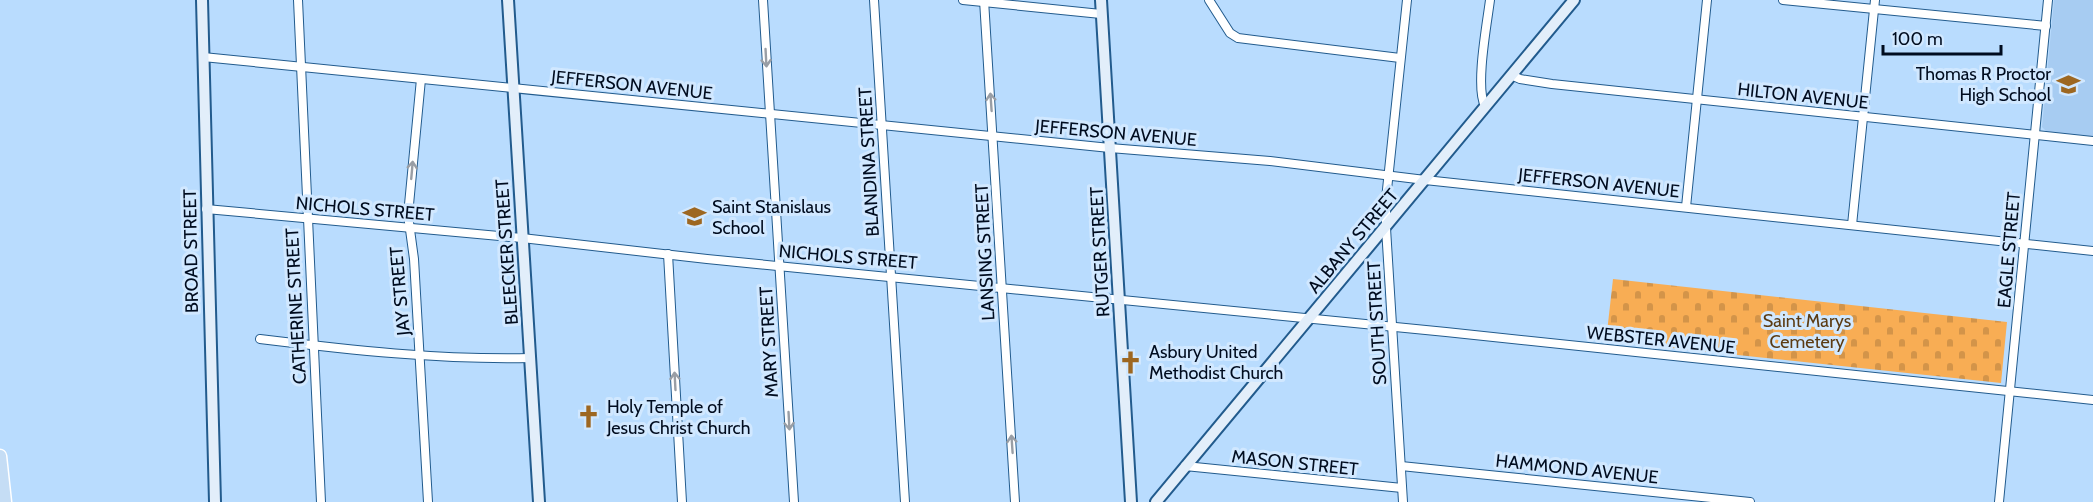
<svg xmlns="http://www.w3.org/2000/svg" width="2093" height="502" font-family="Cabin,sans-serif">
  <defs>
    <pattern id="cemetery-stones" width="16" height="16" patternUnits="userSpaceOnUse" patternTransform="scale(1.5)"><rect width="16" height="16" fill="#f8ad54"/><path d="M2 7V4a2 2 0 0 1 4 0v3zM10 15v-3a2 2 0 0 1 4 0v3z" fill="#d39449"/></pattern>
  </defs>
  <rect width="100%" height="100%" fill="#b9dcfe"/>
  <path fill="#a7ccf2" d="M 2054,0 L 2093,0 L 2093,137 L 2048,133 L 2042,127 Z"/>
  <path fill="url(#cemetery-stones)" d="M 1613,279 L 2007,322 L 2001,383 L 1606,341 Z"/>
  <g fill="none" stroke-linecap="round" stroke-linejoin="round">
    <defs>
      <g id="street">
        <path d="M 298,0 L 321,502"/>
        <path d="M 763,0 L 794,502"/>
        <path d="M 874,0 L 905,502"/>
        <path d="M 963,0 L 1101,14"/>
        <path d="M 984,0 L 1015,502"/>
        <path d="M 1209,0 L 1230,33 L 1238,38 L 1400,58"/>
        <path d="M 1783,0 L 2046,26"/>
        <path d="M 203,57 L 1110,148 L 1270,161 L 1425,180 L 2093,251"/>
        <path d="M 1511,75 L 1520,79 L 1552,84 L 2093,141"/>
        <path d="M 421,79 L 408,215 L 414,259 L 428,502"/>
        <path d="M 1485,106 C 1475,87 1487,24 1490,0"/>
        <path d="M 1686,207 L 1707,0"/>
        <path d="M 206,209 L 522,238 L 707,259 L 1446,332 L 2093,400"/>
        <path d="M 1852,225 L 1875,0"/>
        <path d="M 668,254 L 682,502"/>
        <path d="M 260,339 C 350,350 440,360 530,358"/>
        <path d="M 1185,466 L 1402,488"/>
        <path d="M 1401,466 L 1750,502"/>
        <path d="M 1403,502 L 1386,228 L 1386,199 L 1407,0"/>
        <path d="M 1999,502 L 2048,0"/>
      </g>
      <g id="secondary">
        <path d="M 202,0 L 215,502"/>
        <path d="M 508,0 L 539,502"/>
        <path d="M 1101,0 L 1131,502"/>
        <path d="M 1156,502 L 1574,0"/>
      </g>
      <path id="primary" d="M 0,456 L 5,502"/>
    </defs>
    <use href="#street" stroke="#225b8d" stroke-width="10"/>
    <use href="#secondary" stroke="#225b8d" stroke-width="14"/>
    <use href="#primary" stroke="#fff" stroke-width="15"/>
    <use href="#street" stroke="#fff" stroke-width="8"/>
    <use href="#secondary" stroke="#e2eefa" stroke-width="10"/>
    <use href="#primary" stroke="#c5ddf5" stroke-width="12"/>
  </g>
  <defs><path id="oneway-shaft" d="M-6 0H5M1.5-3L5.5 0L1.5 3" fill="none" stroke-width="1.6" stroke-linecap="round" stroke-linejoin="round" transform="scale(1.5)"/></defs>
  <g stroke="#999ea5">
    <use href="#oneway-shaft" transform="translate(766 58) rotate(87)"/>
    <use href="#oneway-shaft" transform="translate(991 102) rotate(-94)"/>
    <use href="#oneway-shaft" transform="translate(412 170) rotate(-85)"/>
    <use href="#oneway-shaft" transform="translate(675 381) rotate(-93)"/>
    <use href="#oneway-shaft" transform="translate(789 421) rotate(87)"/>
    <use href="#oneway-shaft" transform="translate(1012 444) rotate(-94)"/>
  </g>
  <defs>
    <symbol id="school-bare" viewBox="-9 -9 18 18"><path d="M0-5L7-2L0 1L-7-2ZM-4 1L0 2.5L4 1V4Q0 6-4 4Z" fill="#9d6721" stroke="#d1e8ff" stroke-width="2.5" paint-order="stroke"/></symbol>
    <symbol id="church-bare" viewBox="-9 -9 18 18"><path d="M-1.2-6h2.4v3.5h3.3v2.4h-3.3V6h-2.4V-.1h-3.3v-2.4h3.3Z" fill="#9d6721" stroke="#d1e8ff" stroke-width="2.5" paint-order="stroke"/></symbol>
  </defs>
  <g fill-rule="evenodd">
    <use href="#school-bare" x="2052" y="68" width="33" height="33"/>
    <use href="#school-bare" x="678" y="200" width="33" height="33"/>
    <use href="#church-bare" x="1114" y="346" width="33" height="33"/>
    <use href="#church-bare" x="572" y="400" width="33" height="33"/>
  </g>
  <g text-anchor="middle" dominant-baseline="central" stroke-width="6" stroke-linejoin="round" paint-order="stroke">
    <g font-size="18" fill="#000c1f" stroke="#d1e8ff" text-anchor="start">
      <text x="2051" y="74" text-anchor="end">Thomas R Proctor<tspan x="2051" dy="21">High School</tspan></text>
      <text x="712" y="207">Saint Stanislaus<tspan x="712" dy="21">School</tspan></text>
      <text x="1149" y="352">Asbury United<tspan x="1149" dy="21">Methodist Church</tspan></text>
      <text x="607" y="407">Holy Temple of<tspan x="607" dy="21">Jesus Christ Church</tspan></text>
    </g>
    <g font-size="18" fill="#000c1f" stroke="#d1e8ff">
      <text transform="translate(632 85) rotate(6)">JEFFERSON AVENUE</text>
      <text transform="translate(1803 96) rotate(6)">HILTON AVENUE</text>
      <text transform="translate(1116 133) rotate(5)">JEFFERSON AVENUE</text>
      <text transform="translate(869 162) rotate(-93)">BLANDINA STREET</text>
      <text transform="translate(1599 183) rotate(6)">JEFFERSON AVENUE</text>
      <text transform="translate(365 209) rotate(5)">NICHOLS STREET</text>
      <text transform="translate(1353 241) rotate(-50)">ALBANY STREET</text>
      <text transform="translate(2009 250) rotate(-85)">EAGLE STREET</text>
      <text transform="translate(191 251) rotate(-91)">BROAD STREET</text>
      <text transform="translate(507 252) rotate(-94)">BLEECKER STREET</text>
      <text transform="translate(985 252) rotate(-93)">LANSING STREET</text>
      <text transform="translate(1100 252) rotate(-93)">RUTGER STREET</text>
      <text transform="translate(848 257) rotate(5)">NICHOLS STREET</text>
      <text transform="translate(400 291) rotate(-95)">JAY STREET</text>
      <text transform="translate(296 306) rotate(-93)">CATHERINE STREET</text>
      <text transform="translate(1377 323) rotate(-93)">SOUTH STREET</text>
      <text transform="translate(1661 340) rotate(6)">WEBSTER AVENUE</text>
      <text transform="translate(769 342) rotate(-93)">MARY STREET</text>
      <text transform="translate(1295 463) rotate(6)">MASON STREET</text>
      <text transform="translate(1577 469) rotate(6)">HAMMOND AVENUE</text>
    </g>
    <g font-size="18" fill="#5b3b13" stroke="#d1e8ff">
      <text x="1807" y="321">Saint Marys<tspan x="1807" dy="21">Cemetery</tspan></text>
    </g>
  </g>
  <path d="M1883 45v9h118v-9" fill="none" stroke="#000c1f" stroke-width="3"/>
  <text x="1892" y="45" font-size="18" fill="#000c1f" stroke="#d1e8ff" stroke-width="4.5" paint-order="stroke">100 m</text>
</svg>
